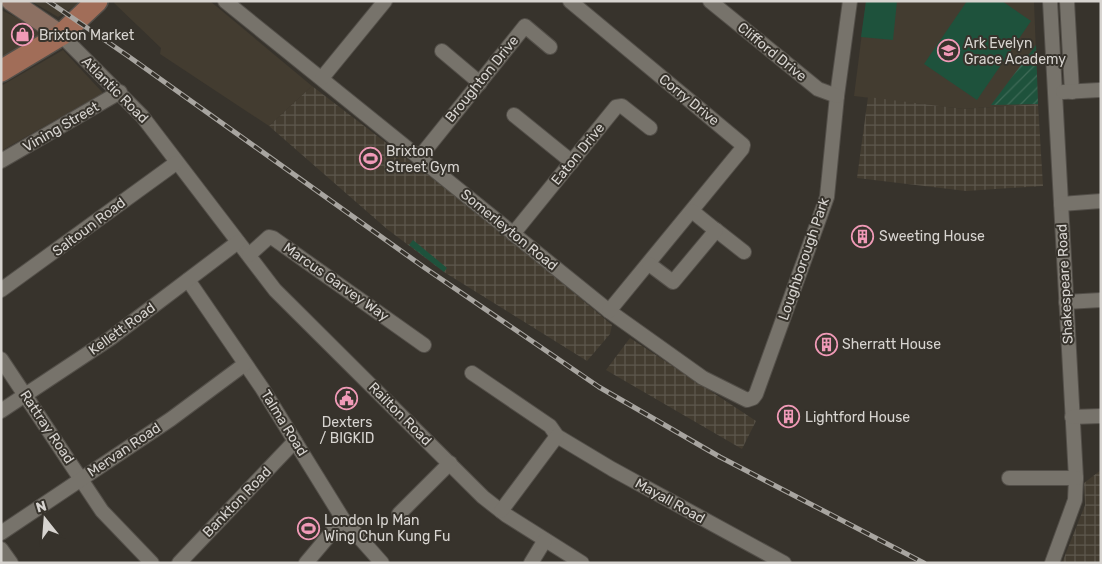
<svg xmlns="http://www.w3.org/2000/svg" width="1102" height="564" font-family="Rubik,sans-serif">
  <defs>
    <pattern id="industrial-grid" width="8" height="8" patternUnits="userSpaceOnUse" patternTransform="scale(1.25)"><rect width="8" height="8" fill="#433c30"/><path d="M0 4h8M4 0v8" fill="none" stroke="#5d574d"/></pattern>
    <pattern id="forest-firs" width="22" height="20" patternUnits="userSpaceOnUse" patternTransform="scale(1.25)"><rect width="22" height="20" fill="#1e523c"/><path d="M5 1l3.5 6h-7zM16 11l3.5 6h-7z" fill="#3e6a57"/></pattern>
    <pattern id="garden-furrows" width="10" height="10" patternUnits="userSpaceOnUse" patternTransform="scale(1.25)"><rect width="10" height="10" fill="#1e523c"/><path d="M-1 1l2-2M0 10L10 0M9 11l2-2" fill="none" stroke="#3e6a57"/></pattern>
  </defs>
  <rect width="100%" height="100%" fill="#37332c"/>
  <g fill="#433c30">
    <path d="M 31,1 L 82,1 L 58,17 Z"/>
    <path d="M 115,1 L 210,1 L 312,86 L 269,126 L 160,54 L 161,48 L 114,3 Z"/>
    <path d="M 866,1 L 1034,1 L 1038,104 L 963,109 L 854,96 Z"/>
    <path d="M 1,10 L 46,32 L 1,65 Z"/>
    <path d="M 63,50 L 103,93 L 1,151 L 1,86 Z"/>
  </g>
  <g fill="url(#industrial-grid)">
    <path d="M 312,86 L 496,227 L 612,325 L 610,334 L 587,361 L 444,272 L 387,229 L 269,126 Z"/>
    <path d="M 868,97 L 963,109 L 1038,104 L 1043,186 L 966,191 L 857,178 Z"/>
    <path d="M 630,338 L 756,421 L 742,449 L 606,370 Z"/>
    <path d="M 1101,470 L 1101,563 L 1062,563 L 1085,505 L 1084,483 Z"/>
  </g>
  <g fill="#1e523c">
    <path d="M 866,1 L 897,1 L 893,40 L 861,37 Z"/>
    <path d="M 967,1 L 1002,1 L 1031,21 L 977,100 L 924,64 Z"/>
  </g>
  <path fill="url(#forest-firs)" d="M 413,240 L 447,268 L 444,272 L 409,245 Z"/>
  <path fill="url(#garden-furrows)" d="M 1036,45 L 1038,104 L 991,105 Z"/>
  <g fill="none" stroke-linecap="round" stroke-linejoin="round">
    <defs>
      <g id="street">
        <path d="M 225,1 L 609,311 L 703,378 L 747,400 L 753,398 L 756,394 L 827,197 L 837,96 L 850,1"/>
        <path d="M 570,1 L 743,145 L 742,149 L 609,311"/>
        <path d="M 710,1 L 818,89 L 837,96"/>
        <path d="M 1050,1 L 1076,478 L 1075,500 L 1052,563"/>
        <path d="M 1067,1 L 1072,92"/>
        <path d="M 61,35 L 142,116 L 275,290 L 483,497 L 506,515 L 582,563"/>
        <path d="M 442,51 L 480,83"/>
        <path d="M 322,78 L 385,1"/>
        <path d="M 1063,92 L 1099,90"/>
        <path d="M 514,115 L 572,162"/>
        <path d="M 419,158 L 525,26 L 550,47"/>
        <path d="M 1,161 L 120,92"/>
        <path d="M 1061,204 L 1101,201"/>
        <path d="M 716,230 L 744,252"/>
        <path d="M 513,234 L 616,107 L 622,106 L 650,128"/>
        <path d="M 249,255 L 269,237 L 273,238 L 424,345"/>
        <path d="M 649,264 L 673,282 L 713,234 L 716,230 L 713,228 L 692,211"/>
        <path d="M 188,280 L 262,388 L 343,519 L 382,563"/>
        <path d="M 1,290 L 176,163"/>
        <path d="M 1066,302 L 1101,300"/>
        <path d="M 1,359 L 102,511 L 152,563"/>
        <path d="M 472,373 L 550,426 L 557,436 L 612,469 L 784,563"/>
        <path d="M 1,411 L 111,338 L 238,242"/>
        <path d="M 1072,417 L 1101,416"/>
        <path d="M 1009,478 L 1076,478"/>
        <path d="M 501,511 L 557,436"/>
        <path d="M 399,514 L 450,463"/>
        <path d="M 1,533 L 171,419 L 245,364"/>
        <path d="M 1,549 L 11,563"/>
        <path d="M 179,563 L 295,441"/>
        <path d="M 306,563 L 343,519"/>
        <path d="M 531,563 L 545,540"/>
      </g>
      <path id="secondary" d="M 11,1 L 61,35"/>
      <path id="primary" d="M 1,71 L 61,35 L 97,1"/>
    </defs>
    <use href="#street" stroke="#534f49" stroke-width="16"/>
    <use href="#secondary" stroke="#534f49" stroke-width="21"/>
    <use href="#primary" stroke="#534f49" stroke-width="24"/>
    <use href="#street" stroke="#77736b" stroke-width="14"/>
    <use href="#secondary" stroke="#8c7062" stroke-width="19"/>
    <use href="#primary" stroke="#a16d58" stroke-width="21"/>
    <defs>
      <path id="rail" d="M 48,1 L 128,56 L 425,268 L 599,387 L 720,457 L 924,563"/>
    </defs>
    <use href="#rail" stroke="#a8a5a0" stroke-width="5"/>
    <use href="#rail" stroke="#37332c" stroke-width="3" stroke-dasharray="9" stroke-linecap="butt"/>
  </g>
  <defs>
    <symbol id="shop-ring" viewBox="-11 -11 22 22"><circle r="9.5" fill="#37332c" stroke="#f09ab7" stroke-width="1.5"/><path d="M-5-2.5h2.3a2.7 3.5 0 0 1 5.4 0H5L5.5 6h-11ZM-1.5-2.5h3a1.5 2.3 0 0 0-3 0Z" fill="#f09ab7"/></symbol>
    <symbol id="school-ring" viewBox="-11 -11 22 22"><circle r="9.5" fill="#37332c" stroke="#f09ab7" stroke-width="1.5"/><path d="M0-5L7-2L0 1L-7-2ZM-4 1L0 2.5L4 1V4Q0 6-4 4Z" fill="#f09ab7"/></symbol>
    <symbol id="stadium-ring" viewBox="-11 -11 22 22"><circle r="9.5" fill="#37332c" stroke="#f09ab7" stroke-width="1.5"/><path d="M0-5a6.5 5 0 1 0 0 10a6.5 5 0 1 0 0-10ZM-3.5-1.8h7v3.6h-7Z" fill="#f09ab7"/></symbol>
    <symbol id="building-ring" viewBox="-11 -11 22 22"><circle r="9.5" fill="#37332c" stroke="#f09ab7" stroke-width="1.5"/><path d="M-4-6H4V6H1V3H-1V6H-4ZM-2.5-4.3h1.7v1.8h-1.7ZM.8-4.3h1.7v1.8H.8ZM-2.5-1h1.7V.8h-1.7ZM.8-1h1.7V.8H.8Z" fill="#f09ab7"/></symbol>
    <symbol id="civic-ring" viewBox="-11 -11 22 22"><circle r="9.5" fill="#37332c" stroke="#f09ab7" stroke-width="1.5"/><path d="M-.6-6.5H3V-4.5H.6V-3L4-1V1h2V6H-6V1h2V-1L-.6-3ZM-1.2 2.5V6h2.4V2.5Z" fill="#f09ab7"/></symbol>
  </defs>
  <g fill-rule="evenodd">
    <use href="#shop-ring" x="10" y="22" width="25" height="25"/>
    <use href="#school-ring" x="936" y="38" width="25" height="25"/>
    <use href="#stadium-ring" x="358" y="146" width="25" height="25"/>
    <use href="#building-ring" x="850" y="224" width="25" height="25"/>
    <use href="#building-ring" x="814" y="332" width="25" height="25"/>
    <use href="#civic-ring" x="334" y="386" width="25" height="25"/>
    <use href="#building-ring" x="776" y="404" width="25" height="25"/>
    <use href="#stadium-ring" x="296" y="516" width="25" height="25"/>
  </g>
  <g text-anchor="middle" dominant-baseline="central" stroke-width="4" stroke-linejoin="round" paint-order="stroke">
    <g font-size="14" fill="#d7d4d0" stroke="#37332c" text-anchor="start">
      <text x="39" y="35">Brixton Market</text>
      <text x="964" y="43">Ark Evelyn<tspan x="964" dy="16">Grace Academy</tspan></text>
      <text x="386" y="151">Brixton<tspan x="386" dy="16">Street Gym</tspan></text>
      <text x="879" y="236">Sweeting House</text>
      <text x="842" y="344">Sherratt House</text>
      <text x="805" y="417">Lightford House</text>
      <text x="347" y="422" text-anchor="middle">Dexters<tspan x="347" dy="16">/ BIGKID</tspan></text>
      <text x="324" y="520">London Ip Man<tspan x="324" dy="16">Wing Chun Kung Fu</tspan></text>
    </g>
    <g font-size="14" fill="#d7d4d0" stroke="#37332c">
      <text transform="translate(772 52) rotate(39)">Clifford Drive</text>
      <text transform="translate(482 79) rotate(-51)">Broughton Drive</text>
      <text transform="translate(115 90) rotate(45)">Atlantic Road</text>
      <text transform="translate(689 100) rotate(39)">Corry Drive</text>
      <text transform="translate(61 127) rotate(-30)">Vining Street</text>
      <text transform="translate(578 154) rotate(-51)">Eaton Drive</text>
      <text transform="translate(89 227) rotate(-37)">Saltoun Road</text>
      <text transform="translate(509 230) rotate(39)">Somerleyton Road</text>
      <text transform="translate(804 259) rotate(-71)">Loughborough Park</text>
      <text transform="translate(336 282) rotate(35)">Marcus Garvey Way</text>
      <text transform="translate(1065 284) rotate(-93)">Shakespeare Road</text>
      <text transform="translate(122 329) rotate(-36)">Kellett Road</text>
      <text transform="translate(400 414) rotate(45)">Railton Road</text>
      <text transform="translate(284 423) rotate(58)">Talma Road</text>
      <text transform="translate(47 427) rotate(56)">Rattray Road</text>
      <text transform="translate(124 450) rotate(-34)">Mervan Road</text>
      <text transform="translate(670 501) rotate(29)">Mayall Road</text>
      <text transform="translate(237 502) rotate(-46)">Bankton Road</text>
    </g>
  </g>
  <rect width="1102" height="564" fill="none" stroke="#d7d4d0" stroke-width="5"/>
  <g transform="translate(45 519) rotate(343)" stroke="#37332c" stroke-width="4" paint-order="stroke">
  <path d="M0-4L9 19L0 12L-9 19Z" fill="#d7d4d0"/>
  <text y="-8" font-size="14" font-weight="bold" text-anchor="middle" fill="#d7d4d0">N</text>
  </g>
</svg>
